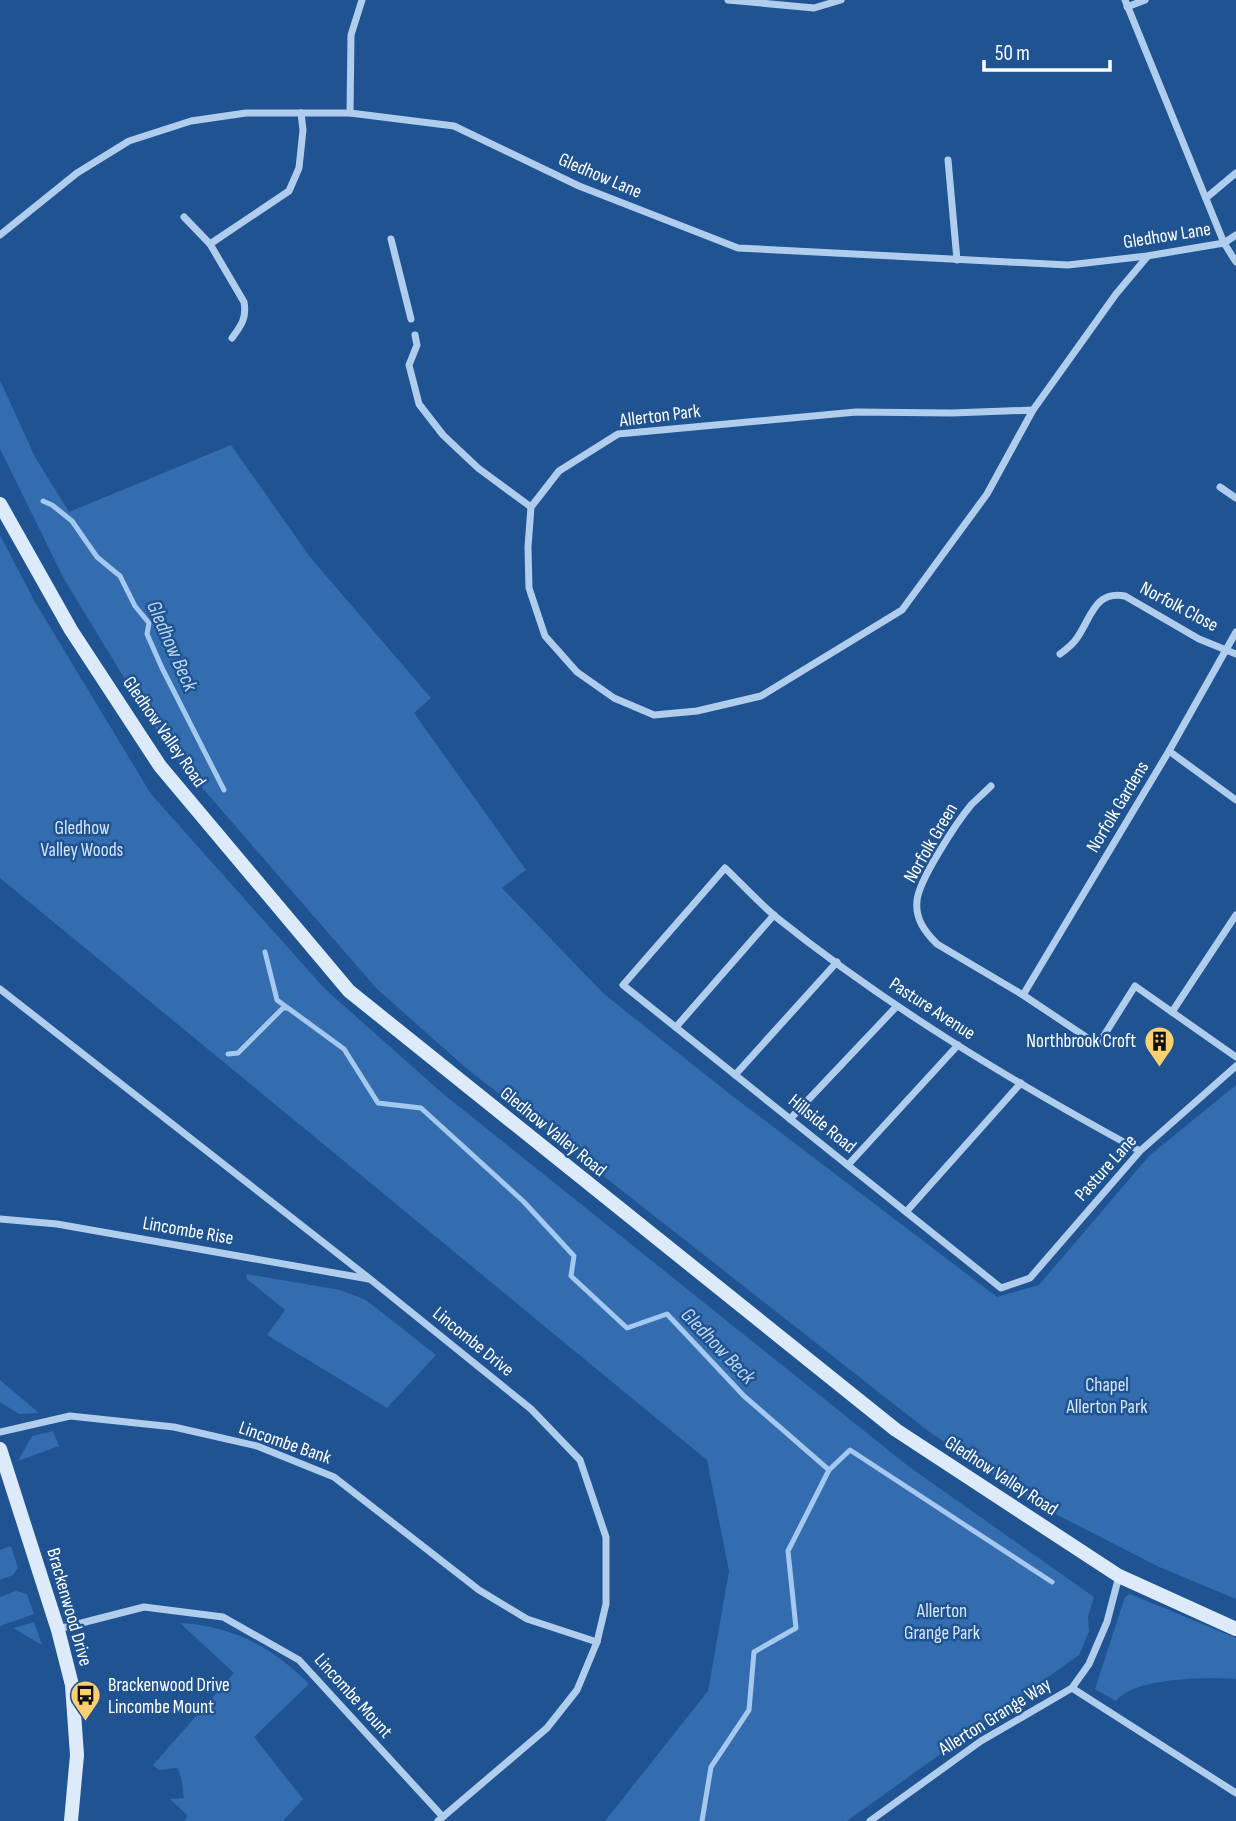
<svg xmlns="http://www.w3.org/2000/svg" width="1236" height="1821" font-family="'Sofia Sans Condensed',sans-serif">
  <rect width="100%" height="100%" fill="#1f5391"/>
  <g fill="#336daf">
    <path d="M 0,380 L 35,457 L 69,512 L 231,445 L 310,557 L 431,698 L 414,713 L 526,870 L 502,888 L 604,994 L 726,1091 L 997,1297 L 1039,1285 L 1149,1156 L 1236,1085 L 1236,1599 L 1157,1566 L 1040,1506 L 928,1431 L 466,1068 L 376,988 L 165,745 L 64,579 L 0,449 Z"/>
    <path d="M 0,535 L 35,602 L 151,794 L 325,989 L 441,1092 L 908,1466 L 1094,1597 L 1088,1617 L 1089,1632 L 1079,1655 L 847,1821 L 605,1821 L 708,1691 L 729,1571 L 707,1460 L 0,878 Z"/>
    <path d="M 246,1274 L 340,1290 L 366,1300 L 436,1355 L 387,1408 L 267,1335 L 285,1310 L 247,1279 Z"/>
    <path d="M 0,1380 L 39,1413 L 19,1414 L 0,1402 Z"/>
    <path d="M 53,1431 L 59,1446 L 18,1461 L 32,1436 Z"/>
    <path d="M 11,1546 L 18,1568 L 13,1575 L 0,1580 L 0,1550 Z"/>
    <path d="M 16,1591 L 27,1594 L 34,1614 L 0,1626 L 0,1597 Z"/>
    <path d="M 1130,1594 L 1236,1638 L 1236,1679 C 1208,1677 1134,1677 1116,1701 L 1095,1689 L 1125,1597 Z"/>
    <path d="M 34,1622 L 42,1645 L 13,1628 Z"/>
    <path d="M 180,1623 C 233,1626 272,1647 309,1684 L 254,1737 L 303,1799 L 283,1821 L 185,1821 L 187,1815 L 170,1799 L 184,1798 C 182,1788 183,1777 177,1768 L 159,1770 L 153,1765 L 234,1673 Z"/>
  </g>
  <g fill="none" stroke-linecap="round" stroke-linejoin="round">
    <g stroke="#a4c8ef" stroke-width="5">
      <path d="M 43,501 L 52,505 L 72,521 L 97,557 L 120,576 L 135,606 L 149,623 L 147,634 L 162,668 L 224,790"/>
      <path d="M 265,952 L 277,1000 L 344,1049 L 378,1103 L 421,1108 L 524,1202 L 574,1256 L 571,1276 L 627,1328 L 667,1314 L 744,1396 L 829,1470 L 788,1551 L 796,1628 L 754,1652 L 749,1710 L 711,1767 L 702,1821"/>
      <path d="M 228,1054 L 238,1053 L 283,1008 L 287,1008"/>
      <path d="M 829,1470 L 850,1450 L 1052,1582"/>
    </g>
    <g stroke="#b0cded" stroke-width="7">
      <path d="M 728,0 L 814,8 L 841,0"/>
      <path d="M 1125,0 L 1224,243 L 1236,262"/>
      <path d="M 1127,7 L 1145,0"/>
      <path d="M 350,113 L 351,35 L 362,0"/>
      <path d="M 948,160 L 957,260"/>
      <path d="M 1206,198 L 1236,173"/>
      <path d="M 184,217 L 210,244 L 244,302 C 247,318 241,326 232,338"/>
      <path d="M 0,235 L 77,173 L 129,141 L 191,121 L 246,113 L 350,113 L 454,126 L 579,186 L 738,248 L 1068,265 L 1147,256 L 1224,243 L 1236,235"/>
      <path d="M 391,239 L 411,319"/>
      <path d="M 210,244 L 289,191 L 299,168 L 303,130 L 301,113"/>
      <path d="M 415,335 L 417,345 L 409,365 L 419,404 L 443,435 L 478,468 L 531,507"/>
      <path d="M 1033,410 L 987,494 L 902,610 L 761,696 L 697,711 L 654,715 L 614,698 L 577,672 L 545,636 L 529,588 L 528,547 L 531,507 L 559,471 L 618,434 L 856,412 L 952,413 Z"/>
      <path d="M 1033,410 L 1116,294 L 1147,257"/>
      <path d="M 1220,487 L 1236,498"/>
      <path d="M 1060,654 C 1067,649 1073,644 1077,638 C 1091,618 1095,590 1125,596 L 1199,639 L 1236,654"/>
      <path d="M 1169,751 L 1236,800"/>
      <path d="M 991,786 C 984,793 977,799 971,805 C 957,822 918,881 917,901 C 915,919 925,932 937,944 L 1023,995 L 1098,1045 L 1135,986 L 1236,1057"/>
      <path d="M 0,989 L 370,1279 L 531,1409 L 580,1460 L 606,1537 L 606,1604 L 597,1642 L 577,1690 L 547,1728 L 438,1821"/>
      <path d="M 1023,995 L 1169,751 L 1236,632"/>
      <path d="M 1172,1012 L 1236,915"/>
      <path d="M 676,1027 L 774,915"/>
      <path d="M 735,1075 L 837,962"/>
      <path d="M 790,1119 L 896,1007"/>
      <path d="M 1140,1151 C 1013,1082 888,1007 776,917 C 758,902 742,884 725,868 L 623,985 L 1001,1288 L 1030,1278 L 1140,1151 L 1236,1066"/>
      <path d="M 848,1165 L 958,1045"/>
      <path d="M 906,1212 L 1021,1083"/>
      <path d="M 0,1219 L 57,1224 L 369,1279"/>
      <path d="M 0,1432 L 70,1416 L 174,1427 L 257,1446 L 334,1477 L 479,1590 L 527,1619 L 597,1642"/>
      <path d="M 58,1629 L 144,1607 L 223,1617 L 299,1660 L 443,1817"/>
      <path d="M 1072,1688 L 1236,1793"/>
      <path d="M 870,1821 L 981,1741 L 1072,1688 L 1089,1664 L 1107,1622 L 1119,1576"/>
    </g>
    <g stroke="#ddeafa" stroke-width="14">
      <path d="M 0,504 L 71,630 L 160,766 L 349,991 L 896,1430 L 1119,1576 L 1236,1629"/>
      <path d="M 0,1449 L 58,1630 L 72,1685 L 77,1755 L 71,1821"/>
    </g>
  </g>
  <defs>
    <symbol id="building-pin" viewBox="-11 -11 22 30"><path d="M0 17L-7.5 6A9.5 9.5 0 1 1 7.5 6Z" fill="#fbd070" stroke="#1f5391"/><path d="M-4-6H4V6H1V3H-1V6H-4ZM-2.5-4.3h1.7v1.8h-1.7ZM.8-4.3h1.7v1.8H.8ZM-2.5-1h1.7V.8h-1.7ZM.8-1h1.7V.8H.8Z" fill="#111"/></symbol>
    <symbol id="bus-pin" viewBox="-11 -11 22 30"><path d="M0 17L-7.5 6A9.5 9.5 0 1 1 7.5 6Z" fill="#fbd070" stroke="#1f5391"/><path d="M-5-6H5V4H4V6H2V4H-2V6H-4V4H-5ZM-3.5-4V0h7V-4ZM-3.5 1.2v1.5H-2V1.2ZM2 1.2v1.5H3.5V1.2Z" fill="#111"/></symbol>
  </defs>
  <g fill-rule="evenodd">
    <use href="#building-pin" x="1142" y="1024" width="35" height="47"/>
    <use href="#bus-pin" x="68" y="1678" width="35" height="47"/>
  </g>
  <g text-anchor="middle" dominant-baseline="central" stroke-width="5" stroke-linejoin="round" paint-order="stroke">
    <g font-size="19" fill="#fff" stroke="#1f5391">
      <text transform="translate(600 176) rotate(23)">Gledhow Lane</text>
      <text transform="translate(1167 236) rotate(-9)">Gledhow Lane</text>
      <text transform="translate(660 416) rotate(-7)">Allerton Park</text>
      <text transform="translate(1179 607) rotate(28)">Norfolk Close</text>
      <text transform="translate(164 732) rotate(55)">Gledhow Valley Road</text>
      <text transform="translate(1118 807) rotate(-59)">Norfolk Gardens</text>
      <text transform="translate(931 843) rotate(-60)">Norfolk Green</text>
      <text transform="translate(932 1009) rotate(33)">Pasture Avenue</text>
      <text transform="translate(822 1124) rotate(39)">Hillside Road</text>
      <text transform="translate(553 1132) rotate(39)">Gledhow Valley Road</text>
      <text transform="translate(1106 1168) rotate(-48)">Pasture Lane</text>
      <text transform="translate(188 1231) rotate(10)">Lincombe Rise</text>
      <text transform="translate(473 1342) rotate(39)">Lincombe Drive</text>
      <text transform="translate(285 1443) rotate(19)">Lincombe Bank</text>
      <text transform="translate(1001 1476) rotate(33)">Gledhow Valley Road</text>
      <text transform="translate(69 1607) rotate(74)">Brackenwood Drive</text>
      <text transform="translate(353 1696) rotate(48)">Lincombe Mount</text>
      <text transform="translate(995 1717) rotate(-32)">Allerton Grange Way</text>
    </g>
    <g font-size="19" fill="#d6e7fa" stroke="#1f5391">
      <text x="82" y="828">Gledhow<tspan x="82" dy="22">Valley Woods</tspan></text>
      <text x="1107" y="1385">Chapel<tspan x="1107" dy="22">Allerton Park</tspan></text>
      <text x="942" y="1611">Allerton<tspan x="942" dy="22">Grange Park</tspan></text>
    </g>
    <g font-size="19" fill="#fff" stroke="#1f5391" text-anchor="end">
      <text x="1136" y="1041">Northbrook Croft</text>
      <text x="108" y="1685" text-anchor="start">Brackenwood Drive<tspan x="108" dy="22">Lincombe Mount</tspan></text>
    </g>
    <g font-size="21" font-style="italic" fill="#bcd7f4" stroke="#1f5391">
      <text transform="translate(172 646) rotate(66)">Gledhow Beck</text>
      <text transform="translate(718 1346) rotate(46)">Gledhow Beck</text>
    </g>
  </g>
  <path d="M984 60v10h126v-10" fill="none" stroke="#ffffff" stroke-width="3.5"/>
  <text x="995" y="60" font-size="21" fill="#ffffff" stroke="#1f5391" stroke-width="5" paint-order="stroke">50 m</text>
</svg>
